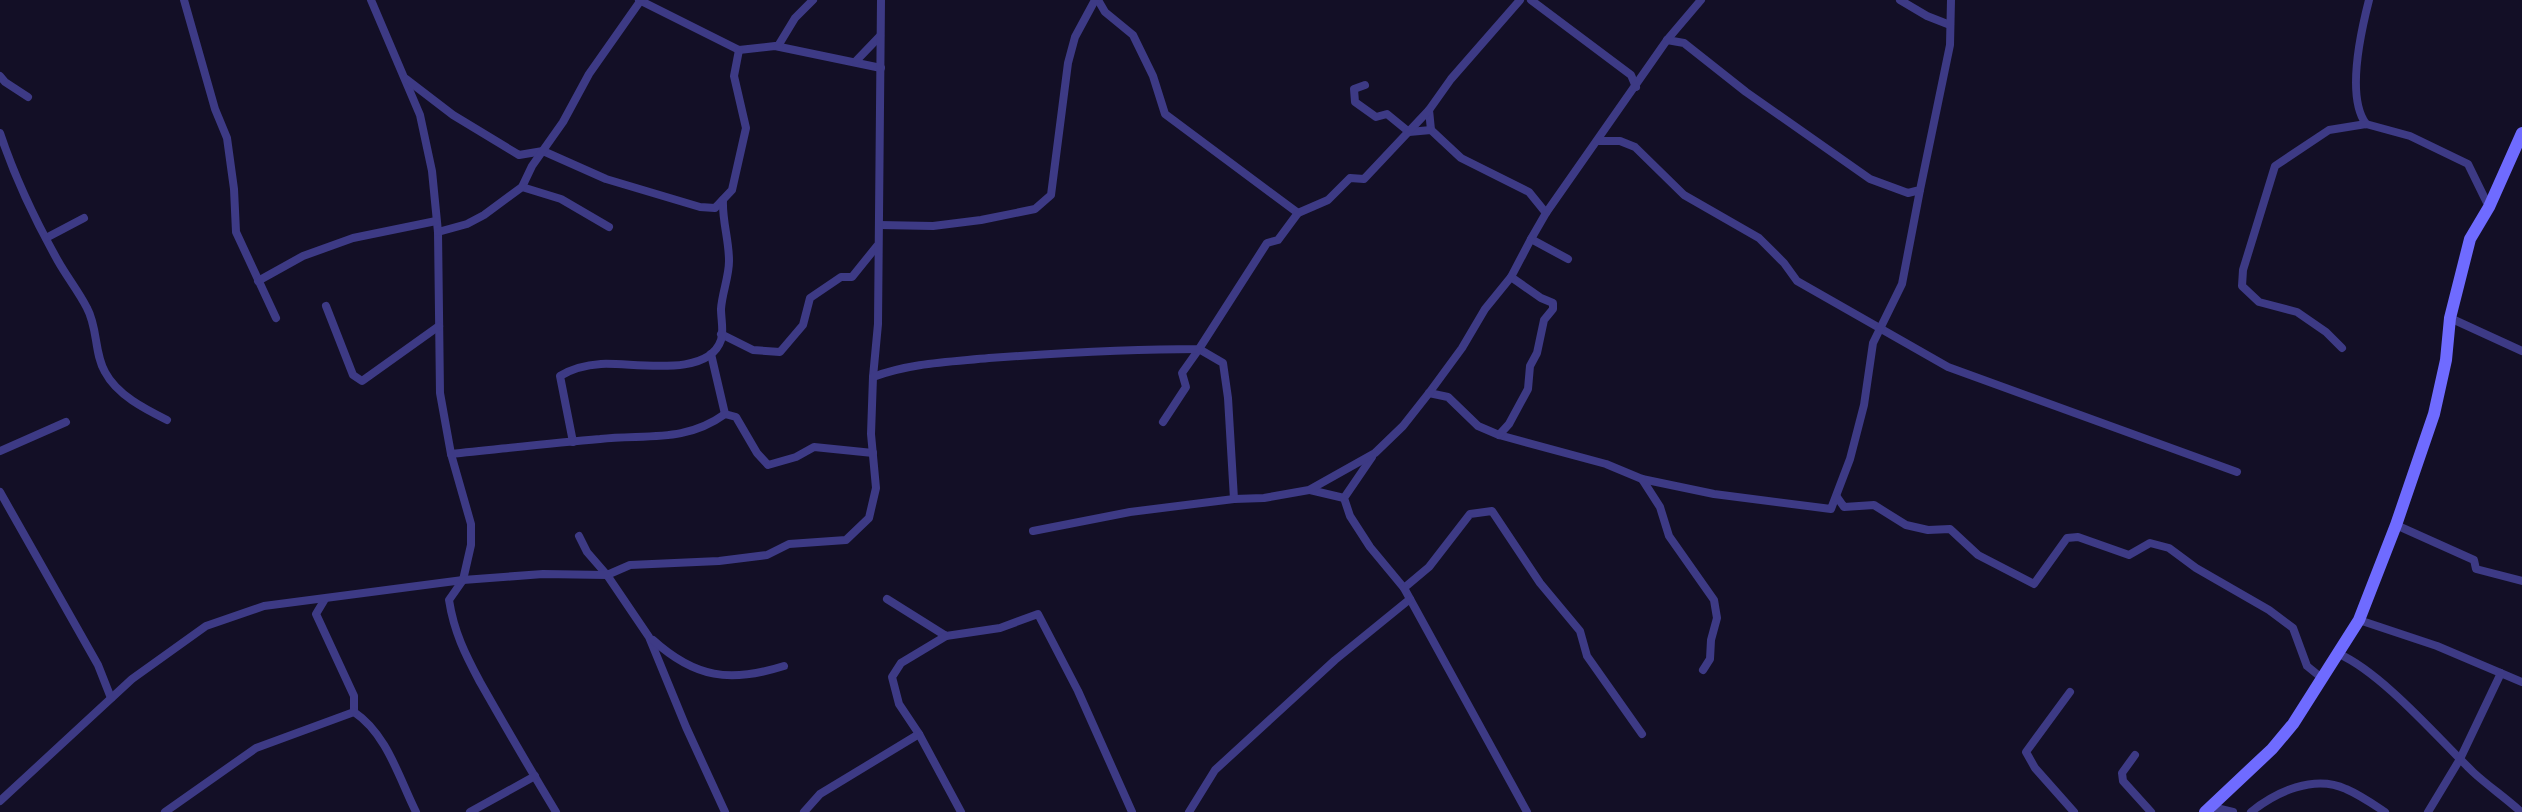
<svg xmlns="http://www.w3.org/2000/svg" width="2522" height="812" font-family="Mulish,sans-serif">
  <rect width="100%" height="100%" fill="#130f26"/>
  <g fill="none" stroke-linecap="round" stroke-linejoin="round">
    <g stroke="#3d3a85" stroke-width="8">
      <path d="M 184,0 L 215,109 L 227,138 L 234,189 L 236,232 L 276,318"/>
      <path d="M 371,0 L 420,115 L 432,171 L 438,232 L 440,393 L 451,454 L 471,524 L 471,545 L 463,580 L 449,600 C 454,632 465,654 480,682 C 505,726 530,769 556,812"/>
      <path d="M 639,0 L 739,50 L 775,46 L 881,68"/>
      <path d="M 1098,0 L 1105,12 L 1133,35 L 1153,76 L 1165,114 L 1298,213"/>
      <path d="M 1520,0 L 1451,79 L 1429,110 L 1431,130 L 1461,158 L 1529,192 L 1546,213"/>
      <path d="M 1531,0 L 1631,75 L 1636,87"/>
      <path d="M 1900,0 L 1927,16 L 1950,25"/>
      <path d="M 1667,40 L 1684,43 L 1746,92 L 1870,179 L 1908,193 L 1920,190 L 1950,45 L 1951,0"/>
      <path d="M 778,46 L 795,18 L 813,0"/>
      <path d="M 856,61 L 880,36"/>
      <path d="M 0,76 L 5,82 L 28,97"/>
      <path d="M 406,79 L 453,115 L 519,155 L 543,151 L 606,179 L 700,207 L 715,208 L 732,190 L 746,128 L 734,76 L 739,50"/>
      <path d="M 1365,85 L 1354,89 L 1355,102 L 1376,117 L 1387,114 L 1409,132 L 1431,130"/>
      <path d="M 2366,124 C 2346,97 2361,31 2369,0"/>
      <path d="M 0,133 C 15,178 35,220 58,261 C 67,277 79,292 87,308 C 98,328 94,353 105,372 C 117,395 145,409 167,420"/>
      <path d="M 1598,141 L 1620,141 L 1635,147 L 1684,195 L 1759,238 L 1784,263 L 1797,281 L 1948,367 L 2237,472"/>
      <path d="M 522,187 L 561,199 L 609,227"/>
      <path d="M 879,225 L 933,226 L 981,220 L 1035,209 L 1051,195 L 1068,63 L 1075,37 L 1095,0"/>
      <path d="M 438,232 L 467,224 L 484,215 L 522,187 L 532,166 L 563,122 L 589,74 L 641,0"/>
      <path d="M 46,238 L 84,218"/>
      <path d="M 1568,259 L 1531,239 L 1546,213 L 1667,40 L 1701,0"/>
      <path d="M 258,281 L 303,256 L 353,238 L 436,221"/>
      <path d="M 326,306 L 353,375 L 362,381 L 439,326"/>
      <path d="M 2450,318 L 2522,351"/>
      <path d="M 721,334 L 753,350 L 780,352 L 803,325 L 810,298 L 841,277 L 852,277 L 877,246"/>
      <path d="M 2342,348 L 2326,332 L 2297,312 L 2259,302 L 2242,286 L 2243,270 L 2275,166 L 2329,130 L 2366,124 L 2410,136 L 2468,164 L 2489,207"/>
      <path d="M 711,354 L 725,414"/>
      <path d="M 873,377 L 878,324 L 881,0"/>
      <path d="M 1429,393 L 1448,397 L 1478,426 L 1499,435 L 1606,464 L 1642,479 L 1714,494 L 1831,509 L 1850,459 L 1864,405 L 1873,343 L 1902,284 L 1920,190"/>
      <path d="M 1163,422 L 1186,387 L 1182,373 L 1199,349 L 1223,363 L 1228,398 L 1234,499"/>
      <path d="M 1499,435 L 1509,424 L 1528,389 L 1530,366 L 1537,353 L 1544,320 L 1553,309 L 1553,303 L 1541,298 L 1511,277"/>
      <path d="M 573,442 L 560,376 C 573,368 586,365 601,364 C 632,362 708,379 721,340 C 724,332 721,319 721,309 C 722,293 729,277 729,261 C 729,239 722,221 723,200"/>
      <path d="M 0,451 L 66,422"/>
      <path d="M 451,454 C 501,449 550,443 600,439 C 646,434 685,443 725,414 L 736,417 L 757,453 L 768,465 L 796,457 L 814,447 L 873,453"/>
      <path d="M 1372,457 L 1344,498 L 1350,516 L 1370,547 L 1404,588 L 1527,812"/>
      <path d="M 1642,479 L 1660,507 L 1669,536 L 1714,600 L 1717,618 L 1711,640 L 1710,659 L 1703,670"/>
      <path d="M 1310,490 L 1344,498"/>
      <path d="M 0,492 L 98,665 L 111,698"/>
      <path d="M 1837,497 L 1844,507 L 1874,505 L 1906,525 L 1928,530 L 1950,529 L 1978,555 L 2034,584 L 2067,538 L 2078,537 L 2129,555 L 2150,543 L 2169,548 L 2196,568 L 2269,610 L 2293,628 L 2307,666 L 2323,679"/>
      <path d="M 2396,525 L 2474,560 L 2476,569 L 2522,581"/>
      <path d="M 1033,531 L 1130,512 L 1234,499 L 1264,498 L 1309,490 L 1375,453 L 1403,426 L 1429,393 L 1462,348 L 1485,309 L 1511,277 L 1531,239"/>
      <path d="M 579,536 L 587,552 L 607,575 L 649,637 L 686,727 L 725,812"/>
      <path d="M 1404,588 L 1429,567 L 1470,514 L 1492,511 L 1540,583 L 1580,631 L 1587,656 L 1642,734"/>
      <path d="M 325,599 L 316,614 L 354,696 L 354,712 C 387,734 399,778 416,812"/>
      <path d="M 887,599 L 946,636 L 1000,628 L 1038,614 L 1078,691 L 1132,812"/>
      <path d="M 2359,620 L 2437,646 L 2522,682"/>
      <path d="M 653,640 C 695,678 730,683 784,666"/>
      <path d="M 2339,654 C 2382,673 2438,738 2473,772 C 2488,786 2506,798 2521,812"/>
      <path d="M 2070,692 L 2026,752 L 2035,768 L 2074,812"/>
      <path d="M 919,734 L 899,704 L 892,677 L 901,663 L 946,636"/>
      <path d="M 2135,755 L 2122,773 L 2123,781 L 2151,812"/>
      <path d="M 0,801 L 132,679 L 206,626 L 264,606 L 463,580 L 543,574 L 607,575 L 630,565 L 719,561 L 767,555 L 789,544 L 846,540 L 869,518 L 876,488 L 871,434 L 873,377 C 910,363 949,362 989,358 C 1059,353 1128,349 1199,349 L 1267,243 L 1278,240 L 1298,213 L 1328,200 L 1350,178 L 1364,179 L 1429,110"/>
      <path d="M 2212,807 L 2233,812"/>
      <path d="M 165,812 L 256,748 L 354,712"/>
      <path d="M 470,812 L 535,776"/>
      <path d="M 804,812 L 820,794 L 919,734 L 961,812"/>
      <path d="M 1189,812 L 1215,770 L 1335,660 L 1410,599"/>
      <path d="M 2251,812 C 2276,792 2314,774 2346,789 C 2360,795 2373,804 2385,812"/>
      <path d="M 2428,812 L 2460,759 L 2501,673"/>
    </g>
    <path stroke="#6f6bff" stroke-width="12" d="M 2205,812 L 2272,749 L 2293,724 L 2359,620 L 2396,525 L 2434,414 L 2446,360 L 2450,318 L 2470,239 L 2489,207 L 2522,133"/>
  </g>
</svg>
